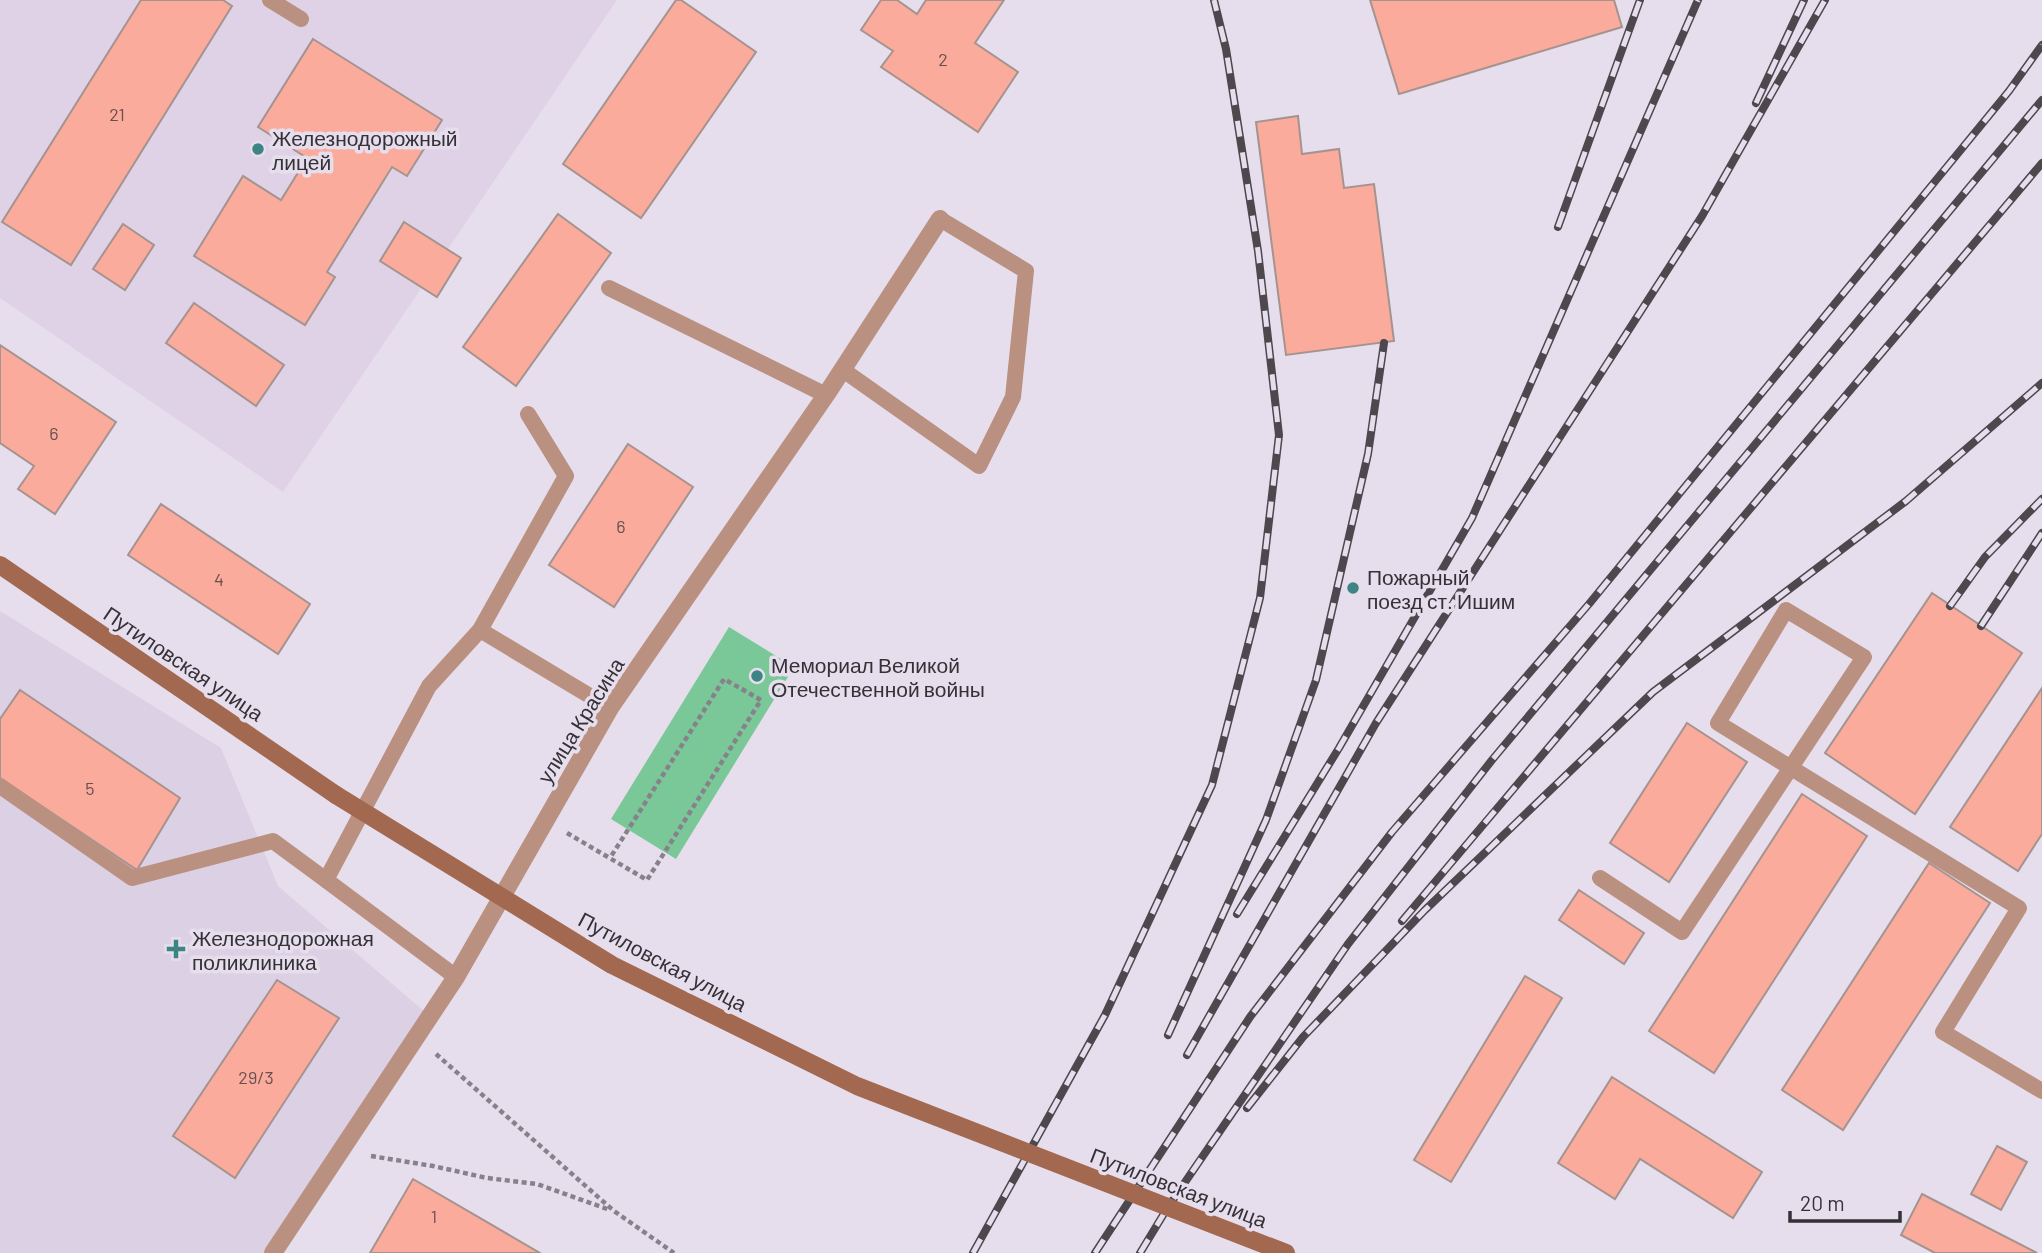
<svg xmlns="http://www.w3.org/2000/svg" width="2042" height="1253" font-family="Barlow,sans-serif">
  <rect width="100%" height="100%" fill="#e7deed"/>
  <path fill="#dfd2e7" d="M 0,0 L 617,0 L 283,492 L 0,298 Z"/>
  <path fill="#dcd0e4" d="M 0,611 L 221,748 L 278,886 L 425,1012 L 269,1253 L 0,1253 Z"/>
  <path fill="#7ac798" d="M 729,627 L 794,667 L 676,859 L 611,819 Z"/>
  <g fill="#fbab9b" stroke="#a59390" stroke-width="2">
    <path d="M 141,0 L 223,0 L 232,6 L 71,265 L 2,222 Z"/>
    <path d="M 676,0 L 681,0 L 756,52 L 641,218 L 563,164 Z"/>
    <path d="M 881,0 L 897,0 L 917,14 L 926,0 L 1004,0 L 975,43 L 1018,72 L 978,132 L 881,67 L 893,51 L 861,30 Z"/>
    <path d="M 1370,0 L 1614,0 L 1622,27 L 1399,94 Z"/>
    <path d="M 313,39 L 442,120 L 407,176 L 392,167 L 327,272 L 335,277 L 305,325 L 194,256 L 243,176 L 281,200 L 307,158 L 258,127 Z"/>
    <path d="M 1298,116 L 1302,154 L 1339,149 L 1344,188 L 1374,184 L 1394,341 L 1286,355 L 1256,122 Z"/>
    <path d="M 558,214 L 611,253 L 516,386 L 463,347 Z"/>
    <path d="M 404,222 L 461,258 L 437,297 L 380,261 Z"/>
    <path d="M 123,224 L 154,245 L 125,290 L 93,269 Z"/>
    <path d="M 194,303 L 284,365 L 256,406 L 166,343 Z"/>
    <path d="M 0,345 L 116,422 L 55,514 L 18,489 L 34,466 L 0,443 Z"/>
    <path d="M 628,444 L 693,487 L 614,607 L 549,565 Z"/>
    <path d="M 161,504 L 310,604 L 278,654 L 128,555 Z"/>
    <path d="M 1932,593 L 2022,653 L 1915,814 L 1825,753 Z"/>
    <path d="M 2042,688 L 2042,834 L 2018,871 L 1950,827 Z"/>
    <path d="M 20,690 L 180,798 L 137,870 L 0,778 L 0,719 Z"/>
    <path d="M 1687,723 L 1747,762 L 1669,882 L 1610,843 Z"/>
    <path d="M 1802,794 L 1867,836 L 1714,1073 L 1649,1031 Z"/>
    <path d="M 1929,863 L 1990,903 L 1843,1130 L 1782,1090 Z"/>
    <path d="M 1579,890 L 1644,933 L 1624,964 L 1559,920 Z"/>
    <path d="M 1525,976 L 1562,998 L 1451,1182 L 1414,1160 Z"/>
    <path d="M 277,980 L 339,1018 L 235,1178 L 173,1136 Z"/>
    <path d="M 1612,1077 L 1762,1172 L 1733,1218 L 1640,1159 L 1615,1199 L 1558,1163 Z"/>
    <path d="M 1997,1146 L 2027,1162 L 2001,1210 L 1971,1194 Z"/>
    <path d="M 413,1179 L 540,1253 L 370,1253 Z"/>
    <path d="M 1922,1194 L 2037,1253 L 1935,1253 L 1901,1235 Z"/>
  </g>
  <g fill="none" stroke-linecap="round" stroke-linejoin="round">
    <g stroke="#87818b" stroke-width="4.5" stroke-dasharray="5 3.5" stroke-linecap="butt">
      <path d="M 567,833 L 647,880 L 761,700 L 724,679 L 610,858"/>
      <path d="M 436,1054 L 614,1211 L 674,1253"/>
      <path d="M 371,1156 L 433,1166 L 487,1178 L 537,1184 L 610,1210"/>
    </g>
    <g stroke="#ba9180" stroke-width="16">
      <path d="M 270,0 L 301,19"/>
      <path d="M 609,288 L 826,395"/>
      <path d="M 843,370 L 979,466 L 1013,397 L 1026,271 L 940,219"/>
      <path d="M 480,630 L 610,708"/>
      <path d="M 0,786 L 132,878 L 273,841 L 326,880"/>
      <path d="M 1600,878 L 1682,932 L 1864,657 L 1786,610 L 1718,723 L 2019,908 L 1943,1032 L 2042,1091"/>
      <path d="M 456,977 L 326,880 L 429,686 L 480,630 L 566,476 L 528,414"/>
    </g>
    <path stroke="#ba9180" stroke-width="18" d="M 273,1253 L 456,977 L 610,708 L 826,395 L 940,219"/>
    <path stroke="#a36950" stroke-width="18" d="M 0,565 L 336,795"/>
    <defs>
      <g id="rail">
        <path d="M 1756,103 L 1804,0"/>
        <path d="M 1558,227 L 1640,0"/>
        <path d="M 1950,606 L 1985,557 L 2042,499"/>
        <path d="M 1981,626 L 2042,533"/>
        <path d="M 1237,914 L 1339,748 L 1472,518 L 1698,0"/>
        <path d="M 1402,921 L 2042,163"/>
        <path d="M 1168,1035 L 1266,820 L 1316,680 L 1368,454 L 1384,343"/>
        <path d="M 1187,1055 L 1376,723 L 1702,216 L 1825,0"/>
        <path d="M 1247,1108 L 1303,1037 L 1425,910 L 1653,692 L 1906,501 L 2042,383"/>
        <path d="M 973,1253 L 1105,1015 L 1212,785 L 1260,598 L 1279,435 L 1258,251 L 1226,49 L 1214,0"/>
        <path d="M 1095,1253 L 1250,1017 L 1392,832 L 1589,604 L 2009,91 L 2042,45"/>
        <path d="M 1140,1253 L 1168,1207 L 1348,944 L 1492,760 L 2042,100"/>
      </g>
    </defs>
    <use href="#rail" stroke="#4c484e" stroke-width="8"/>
    <use href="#rail" stroke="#e7deed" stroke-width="5" stroke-dasharray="16" stroke-linecap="butt"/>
    <path stroke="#a36950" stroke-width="18" d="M 336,795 L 612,965 L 857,1086 L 1286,1253"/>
  </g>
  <g fill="#3d8584" stroke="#e7deed" stroke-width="2.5">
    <circle cx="258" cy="149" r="7"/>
    <circle cx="1353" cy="588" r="7"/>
    <circle cx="757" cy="676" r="7"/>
    <path d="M172.5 938.5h7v7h7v7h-7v7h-7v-7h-7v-7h7z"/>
  </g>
  <g text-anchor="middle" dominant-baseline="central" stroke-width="7" stroke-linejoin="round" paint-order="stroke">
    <g font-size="18" fill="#665050">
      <text x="943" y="59">2</text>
      <text x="117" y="114">21</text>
      <text x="54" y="433">6</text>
      <text x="621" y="526">6</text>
      <text x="219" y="579">4</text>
      <text x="90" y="788">5</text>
      <text x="256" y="1077">29/3</text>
      <text x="434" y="1216">1</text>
    </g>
    <g font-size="21" fill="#353237" stroke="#e7deed" text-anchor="start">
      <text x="272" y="137">Железнодорожный<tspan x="272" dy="24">лицей</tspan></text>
      <text x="1367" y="576">Пожарный<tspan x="1367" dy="24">поезд ст. Ишим</tspan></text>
      <text x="771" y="664">Мемориал Великой<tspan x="771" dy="24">Отечественной войны</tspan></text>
      <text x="192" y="937">Железнодорожная<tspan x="192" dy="24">поликлиника</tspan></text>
    </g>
    <g font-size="21" fill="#353237" stroke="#e7deed">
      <text transform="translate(184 663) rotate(34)">Путиловская улица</text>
      <text transform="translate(580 720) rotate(-58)">улица Красина</text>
      <text transform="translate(663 961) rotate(28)">Путиловская улица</text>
      <text transform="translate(1179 1187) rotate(21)">Путиловская улица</text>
    </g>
  </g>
  <path d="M1790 1211v10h110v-10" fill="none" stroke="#353237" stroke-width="3.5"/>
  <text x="1800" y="1211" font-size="21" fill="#353237" stroke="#e7deed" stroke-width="5" paint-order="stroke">20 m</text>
</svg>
